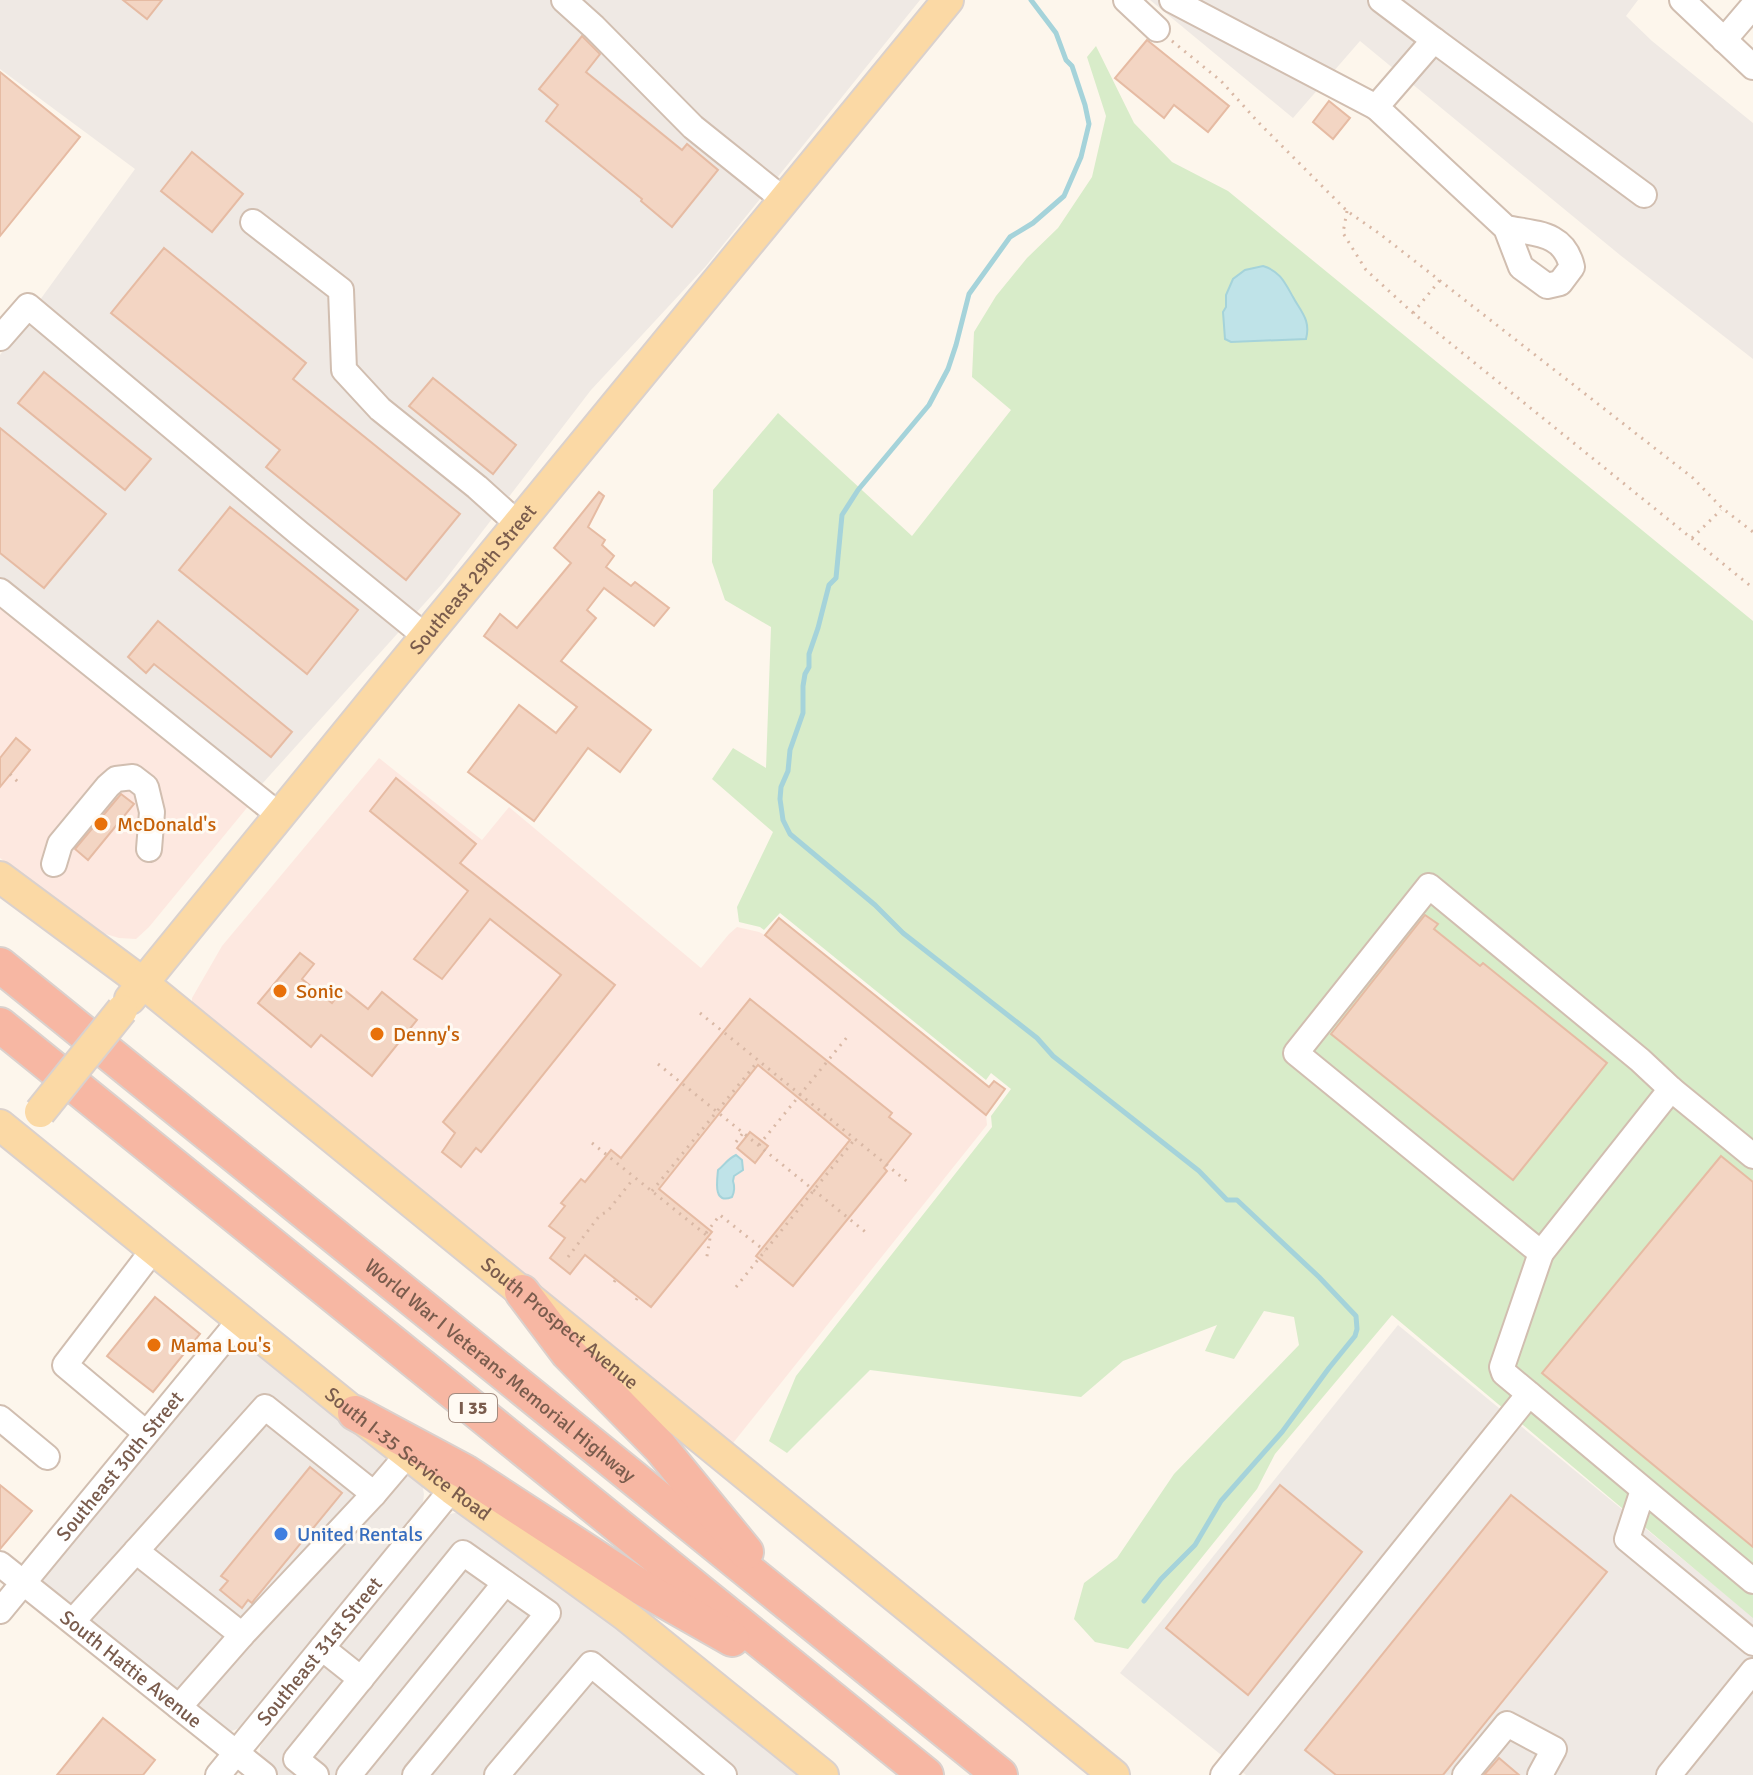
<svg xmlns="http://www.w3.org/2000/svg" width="1753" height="1775" font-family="Signika,sans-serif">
  <rect width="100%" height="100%" fill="#fdf6ec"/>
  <g fill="#fde8e0">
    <path d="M 0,605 L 250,804 L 149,927 L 136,939 L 119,938 L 99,932 L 0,858 Z"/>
    <path d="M 379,758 L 482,840 L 509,807 L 701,968 L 729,934 L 737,927 L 759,932 L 765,935 L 779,918 L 988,1087 L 994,1081 L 1005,1089 L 986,1115 L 987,1125 L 729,1448 L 192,1008 L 192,998 L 222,946 Z"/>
  </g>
  <g fill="#efe9e4">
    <path d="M 0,0 L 920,0 L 706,266 L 591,390 L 442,584 L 262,784 L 225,758 L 0,578 L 0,355 L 135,169 L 0,69 Z"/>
    <path d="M 1150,0 L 1638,0 L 1626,16 L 1652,41 L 1753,123 L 1753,359 L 1620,255 L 1360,41 L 1293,118 Z"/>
    <path d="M 1398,1325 L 1753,1617 L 1753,1775 L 1246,1775 L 1120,1673 Z"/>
    <path d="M 238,1346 L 254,1348 L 422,1484 L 424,1494 L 423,1502 L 419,1510 L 246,1723 L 237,1729 L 229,1732 L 42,1586 L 41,1577 L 230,1351 Z"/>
    <path d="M 460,1512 L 514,1546 L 804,1775 L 272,1775 L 262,1761 L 260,1754 L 260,1747 L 267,1733 L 444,1519 L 450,1514 Z"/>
  </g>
  <path fill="#d8ecc9" d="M 1096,46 L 1134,123 L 1172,162 L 1228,191 L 1753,621 L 1753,1618 L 1392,1315 L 1275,1454 L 1257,1489 L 1128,1649 L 1095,1642 L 1074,1619 L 1084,1583 L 1117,1558 L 1174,1474 L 1299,1345 L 1294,1317 L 1264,1311 L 1234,1359 L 1205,1351 L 1217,1325 L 1123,1361 L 1081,1397 L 870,1370 L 787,1453 L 769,1441 L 796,1376 L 992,1127 L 991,1116 L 1011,1089 L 991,1073 L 986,1080 L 780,913 L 764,930 L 760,927 L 739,922 L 737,907 L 773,832 L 712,779 L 733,748 L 766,768 L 771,627 L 725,600 L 712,562 L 713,490 L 778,413 L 912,536 L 1011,410 L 972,377 L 974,332 L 996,296 L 1027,258 L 1058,228 L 1092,177 L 1106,116 L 1087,57 Z"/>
  <g fill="#bfe3e8" stroke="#a5d3da" stroke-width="2">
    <path d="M 1263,266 C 1280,271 1285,283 1293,297 C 1301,312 1311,320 1306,339 L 1231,342 L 1225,339 L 1223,312 L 1226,307 L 1226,295 L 1233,279 L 1245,270 Z"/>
    <path d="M 736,1155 L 742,1160 L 743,1170 L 734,1176 L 733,1181 C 735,1187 735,1191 732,1197 C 713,1205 717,1181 718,1170 C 725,1165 727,1159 736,1155 Z"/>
  </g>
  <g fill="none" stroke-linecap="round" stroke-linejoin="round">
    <path stroke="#a5d3da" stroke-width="5" d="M 1031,0 L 1056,33 L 1066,60 L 1072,66 L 1085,105 L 1089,124 L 1081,157 L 1064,196 L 1033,223 L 1010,237 L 969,294 L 956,345 L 948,369 L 929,405 L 858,490 L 842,515 L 836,578 L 829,585 L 818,628 L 809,654 L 809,667 L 805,674 L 803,686 L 803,713 L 790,750 L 788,771 L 781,787 L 780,799 L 783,820 L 790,834 L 875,905 L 903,933 L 1037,1038 L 1053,1056 L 1199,1171 L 1227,1200 L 1237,1200 L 1319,1277 L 1356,1316 L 1357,1329 L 1355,1336 L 1329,1368 L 1282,1432 L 1221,1501 L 1195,1545 L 1161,1579 L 1144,1601"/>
  </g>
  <g fill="#f3d5c3" stroke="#e6bba3" stroke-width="2">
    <path d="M 123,0 L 162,0 L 147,19 Z"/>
    <path d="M 582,36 L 600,54 L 586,72 L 682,150 L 687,144 L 718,170 L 672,227 L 641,201 L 642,199 L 546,121 L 558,105 L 539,89 Z"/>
    <path d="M 1147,40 L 1229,106 L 1208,132 L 1174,105 L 1164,118 L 1115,78 Z"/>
    <path d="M 0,72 L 80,137 L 0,236 Z"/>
    <path d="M 1329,101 L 1350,118 L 1333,139 L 1313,122 Z"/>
    <path d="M 192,152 L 243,194 L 212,232 L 161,191 Z"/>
    <path d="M 164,248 L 306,363 L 293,379 L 460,514 L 406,580 L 266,467 L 280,450 L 111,313 Z"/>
    <path d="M 44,372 L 151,459 L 125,490 L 18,403 Z"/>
    <path d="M 433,378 L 516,445 L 493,474 L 409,406 Z"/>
    <path d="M 0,428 L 106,514 L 44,588 L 0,553 Z"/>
    <path d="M 599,492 L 604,496 L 588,527 L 605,540 L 602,545 L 614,556 L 606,567 L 631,586 L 635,582 L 669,608 L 654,626 L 604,588 L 587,610 L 596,618 L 561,661 L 651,730 L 620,772 L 588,748 L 534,821 L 468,772 L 519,705 L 556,733 L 577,707 L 484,636 L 500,614 L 517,628 L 571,563 L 554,548 Z"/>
    <path d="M 230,507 L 358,610 L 307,674 L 179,570 Z"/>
    <path d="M 158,621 L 292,732 L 271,757 L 154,664 L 146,673 L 128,657 Z"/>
    <path d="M 16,738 L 30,750 L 0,787 L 0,758 Z"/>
    <path d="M 396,778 L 476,844 L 460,863 L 615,985 L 481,1152 L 476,1148 L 461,1167 L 442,1152 L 455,1133 L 443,1122 L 561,975 L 490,919 L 442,979 L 414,959 L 468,891 L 370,811 Z"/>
    <path d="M 121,794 L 134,804 L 88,860 L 75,849 Z"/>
    <path d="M 1425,915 L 1438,924 L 1434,929 L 1480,966 L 1483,963 L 1607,1063 L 1513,1180 L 1331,1034 Z"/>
    <path d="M 779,918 L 989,1087 L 994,1081 L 1005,1089 L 986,1115 L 765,935 Z"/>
    <path d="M 300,953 L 314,964 L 302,979 L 332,1003 L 343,989 L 368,1009 L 382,992 L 417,1020 L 372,1076 L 321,1035 L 311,1047 L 258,1003 Z"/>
    <path d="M 750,999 L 892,1113 L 889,1117 L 911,1134 L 884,1168 L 887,1171 L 793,1286 L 756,1256 L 850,1140 L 758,1065 L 659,1189 L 712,1232 L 651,1307 L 585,1255 L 570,1274 L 550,1258 L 565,1238 L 549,1226 L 565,1206 L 561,1203 L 581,1179 L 585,1182 L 611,1150 L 621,1158 Z"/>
    <path d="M 750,1132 L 768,1146 L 755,1163 L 737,1148 Z"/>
    <path d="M 1721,1156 L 1753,1182 L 1753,1547 L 1542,1373 Z"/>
    <path d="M 155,1297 L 200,1334 L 153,1392 L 107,1356 Z"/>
    <path d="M 310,1467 L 342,1493 L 254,1600 L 252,1603 L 248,1600 L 242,1608 L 220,1590 L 228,1581 L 221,1576 Z"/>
    <path d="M 0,1485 L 32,1511 L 0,1549 Z"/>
    <path d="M 1280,1485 L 1362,1552 L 1248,1695 L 1166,1628 Z"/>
    <path d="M 1511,1495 L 1607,1572 L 1443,1775 L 1336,1775 L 1305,1750 Z"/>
    <path d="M 103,1718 L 155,1760 L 143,1775 L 57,1775 Z"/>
    <path d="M 1499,1758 L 1519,1775 L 1484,1775 Z"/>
  </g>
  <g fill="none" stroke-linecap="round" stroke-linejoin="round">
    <defs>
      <g id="minor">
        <path d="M 564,0 L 594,27 L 693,127 L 784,200"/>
        <path d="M 1126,0 L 1157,29"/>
        <path d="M 1172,0 L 1376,107"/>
        <path d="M 1381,0 L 1434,40"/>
        <path d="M 1682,0 L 1753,67"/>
        <path d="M 1724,40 L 1753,6"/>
        <path d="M 253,222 L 341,290 L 344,370 L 380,409 L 477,487 L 518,524"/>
        <path d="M 1506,228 C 1536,234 1564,232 1572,267 L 1560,283 L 1547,286 L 1521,267 L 1506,228 L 1376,107 L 1434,40 L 1644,195"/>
        <path d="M 0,338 L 28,306 L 300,534 L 425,636"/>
        <path d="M 0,591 L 279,815"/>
        <path d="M 54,864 L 60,844 L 108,786 L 116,779 L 133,777 L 146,787 L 152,812 L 149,849"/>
        <path d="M 1753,1156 L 1671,1089 L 1640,1060 L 1429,886 L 1296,1053 L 1541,1253 L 1502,1367 L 1504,1373 L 1753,1581"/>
        <path d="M 1541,1253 L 1671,1089"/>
        <path d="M 0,1418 L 47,1457"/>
        <path d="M 146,1433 L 65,1365 L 153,1250"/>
        <path d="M 1643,1490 L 1627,1539 L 1753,1643"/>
        <path id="s1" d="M 0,1564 L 264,1775"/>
        <path id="s2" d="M 0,1611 L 240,1320"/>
        <path d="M 73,1621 L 136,1551"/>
        <path d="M 242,1635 L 136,1551 L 265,1407 L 374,1494 L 408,1454"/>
        <path d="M 322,1648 L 361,1679"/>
        <path d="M 179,1707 L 242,1635 L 374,1494"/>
        <path id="s3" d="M 218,1775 L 452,1489"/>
        <path d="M 316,1775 L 296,1759 L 463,1553 L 548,1613 L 415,1775"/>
        <path d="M 349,1775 L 505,1583"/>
        <path d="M 497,1775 L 591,1664 L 724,1775"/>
        <path d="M 1223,1775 L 1529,1394"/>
        <path d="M 1465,1775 L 1507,1724 L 1554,1749 L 1540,1775"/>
        <path d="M 1669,1775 L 1753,1671"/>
      </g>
      <g id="major">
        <path id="s4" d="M 0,877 L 143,983 L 1114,1775"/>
        <path id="s5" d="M 130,999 L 394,675 L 948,0"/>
        <path id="s6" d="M 0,1125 L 355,1413 L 452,1489 L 625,1615 L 823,1775"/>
      </g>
      <g id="highway">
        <path id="s7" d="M 0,965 L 1000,1775"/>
        <path d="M 0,1025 L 926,1775"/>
        <path d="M 522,1292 L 568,1353 L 660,1447 L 746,1552"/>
        <path d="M 355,1413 L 465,1472 L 644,1589 L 732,1639"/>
      </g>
    </defs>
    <use href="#minor" stroke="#d1beb0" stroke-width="28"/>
    <use href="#major" stroke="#dad1cd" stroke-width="34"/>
    <use href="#highway" stroke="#dad1cd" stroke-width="38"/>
    <g stroke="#d9b8a5" stroke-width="3" stroke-dasharray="2 6" stroke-linecap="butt">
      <path d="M 1172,41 L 1221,81 L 1259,123 L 1347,211 L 1380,234 L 1693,478 L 1722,508 L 1753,532"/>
      <path d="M 1347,211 L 1343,233 L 1366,270 L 1413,313 L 1753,588"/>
      <path d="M 1413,313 L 1440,280"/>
      <path d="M 1692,538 L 1721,510"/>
      <path d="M 10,774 L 21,785"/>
      <path d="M 700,1013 L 909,1183"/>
      <path d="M 658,1064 L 868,1234"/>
      <path d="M 736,1142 L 743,1133"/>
      <path d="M 592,1143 L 710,1238 L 706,1262"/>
      <path d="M 759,1145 L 848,1036"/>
      <path d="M 652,1191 L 758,1061"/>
      <path d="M 706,1233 L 720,1215 L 765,1251"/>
      <path d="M 568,1257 L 600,1215 L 607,1212 L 634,1178"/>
      <path d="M 614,1282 L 616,1279"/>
      <path d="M 736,1287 L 855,1139"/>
      <path d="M 636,1300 L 638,1297"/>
    </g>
    <use href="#minor" stroke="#fff" stroke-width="24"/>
    <use href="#major" stroke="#fbd9a5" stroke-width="30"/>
    <use href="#highway" stroke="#f7b7a3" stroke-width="34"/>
    <defs>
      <path id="major-bridge" d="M 40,1112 L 122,1010"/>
    </defs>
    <use href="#major-bridge" stroke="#dad1cd" stroke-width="34" stroke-linecap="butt"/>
    <use href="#major-bridge" stroke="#fbd9a5" stroke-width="30"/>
  </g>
  <g fill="#e8710a" stroke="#fffaf3" stroke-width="3">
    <circle cx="101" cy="824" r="8"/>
    <circle cx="280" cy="991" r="8"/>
    <circle cx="377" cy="1034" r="8"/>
    <circle cx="154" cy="1345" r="8"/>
  </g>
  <circle fill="#3f7fe0" stroke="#fffaf3" stroke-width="3" cx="281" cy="1534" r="8"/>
  <g text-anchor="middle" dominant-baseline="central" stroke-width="6" stroke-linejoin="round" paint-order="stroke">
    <rect fill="#fffaf3" stroke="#a28b7f" stroke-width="2" x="449" y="1394" width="48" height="28" rx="6"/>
    <g font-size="18" font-weight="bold" fill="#7a5c4d">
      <text x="473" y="1408">I 35</text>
    </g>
    <g font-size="20" fill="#7a5c4d" stroke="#fffaf3">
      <text stroke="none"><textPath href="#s5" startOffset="542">Southeast 29th Street</textPath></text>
      <text stroke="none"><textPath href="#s4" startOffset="716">South Prospect Avenue</textPath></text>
      <text stroke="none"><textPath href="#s7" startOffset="644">World War I Veterans Memorial Highway</textPath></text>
      <text stroke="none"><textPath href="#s6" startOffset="524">South I-35 Service Road</textPath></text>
      <text stroke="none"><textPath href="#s2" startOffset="188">Southeast 30th Street</textPath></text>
      <text stroke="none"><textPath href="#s3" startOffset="160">Southeast 31st Street</textPath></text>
      <text stroke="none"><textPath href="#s1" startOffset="168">South Hattie Avenue</textPath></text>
    </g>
    <g font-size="20" fill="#c56008" stroke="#fffaf3" text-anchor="start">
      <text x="117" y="824">McDonald's</text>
      <text x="296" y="991">Sonic</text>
      <text x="393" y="1034">Denny's</text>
      <text x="170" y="1345">Mama Lou's</text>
    </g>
    <g font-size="20" fill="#366cbe" stroke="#fffaf3" text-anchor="start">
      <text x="297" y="1534">United Rentals</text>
    </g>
  </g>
</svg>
